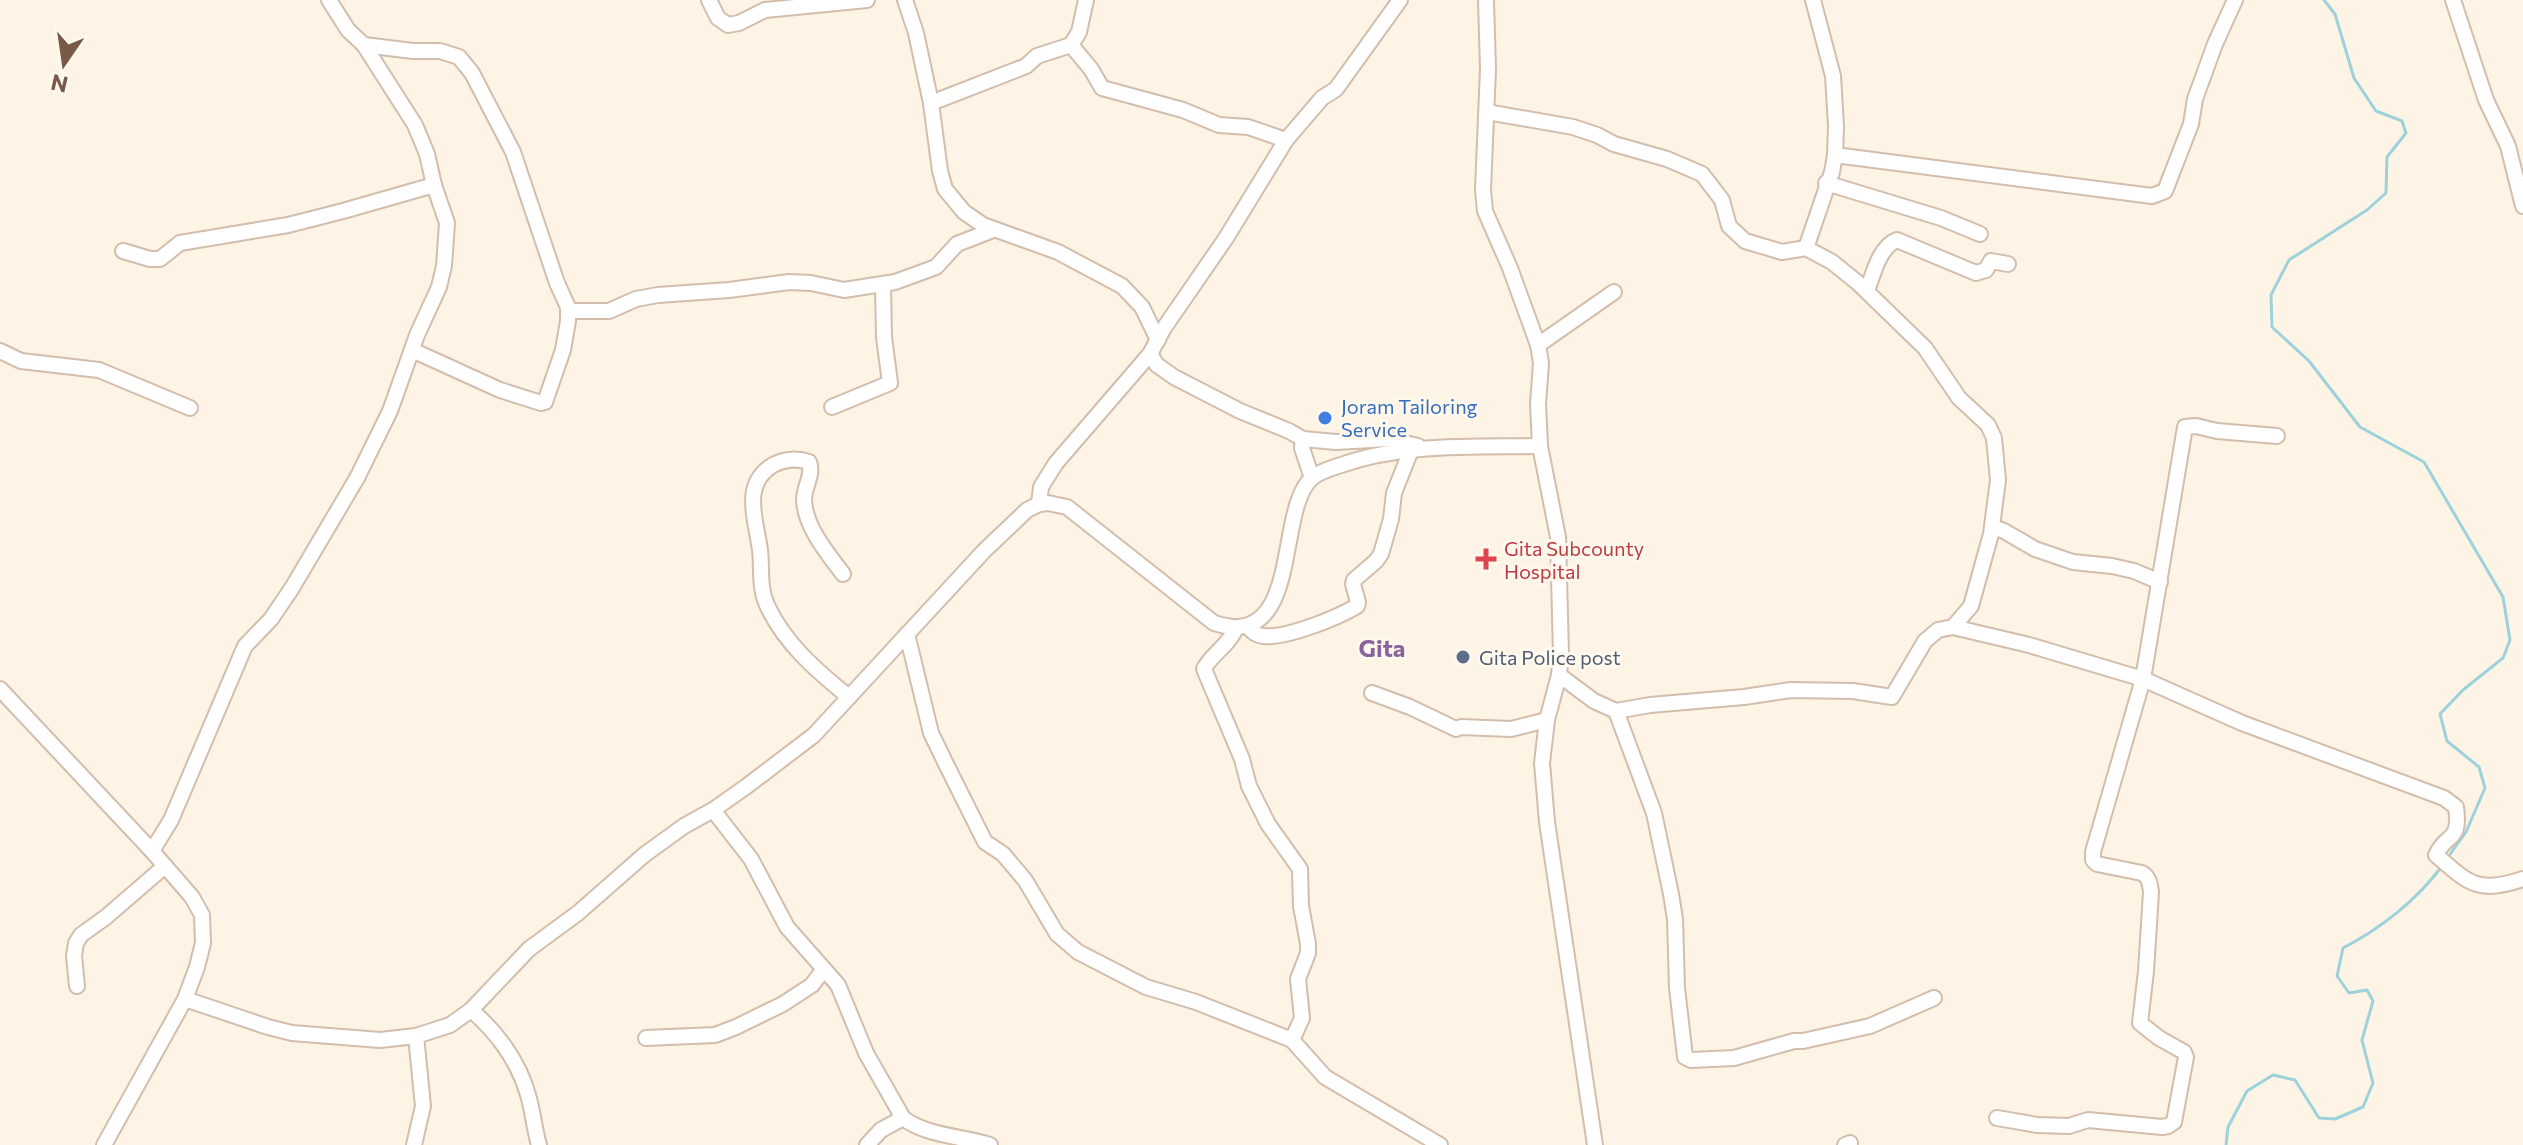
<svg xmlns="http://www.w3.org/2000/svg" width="2523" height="1145" font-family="Commissioner,sans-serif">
  <rect width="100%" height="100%" fill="#fef4e5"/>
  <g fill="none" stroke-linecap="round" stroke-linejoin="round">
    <g stroke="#9dd2dc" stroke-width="3">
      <path d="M 2324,0 L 2335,14 L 2354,78 L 2376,111 L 2402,121 L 2406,133 L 2387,157 L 2386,193 L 2367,210 L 2289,260 L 2271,295 L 2272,327 L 2309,361 L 2360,427 L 2424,462 L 2503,597 L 2510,640 L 2503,658 L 2463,690 L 2440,714 L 2447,741 L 2479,767 L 2485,788 L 2466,832 L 2446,860"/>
      <path d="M 2226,1145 L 2228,1127 L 2247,1091 L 2273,1075 L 2295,1080 L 2319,1118 L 2335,1119 L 2363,1107 L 2373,1083 L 2362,1040 L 2373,1001 L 2367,990 L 2349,993 L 2337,976 L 2343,948 C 2380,929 2417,900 2442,866"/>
    </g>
    <defs>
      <g id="minor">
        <path d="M 709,0 L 718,18 L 728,25 L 739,23 L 765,10 L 867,0"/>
        <path d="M 905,0 L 916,33 L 931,103 L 940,171 L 945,189 L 964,212 L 983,225 L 1058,252 L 1122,286 L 1142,307 L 1158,340"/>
        <path d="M 1486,0 L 1488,69 L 1483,190 L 1485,211 L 1510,268 L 1538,345 L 1541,363 L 1538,404 L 1540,446 L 1558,537 L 1561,655 L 1559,675 L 1547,720 L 1542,763 L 1547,822 L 1595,1145"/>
        <path d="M 2453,0 L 2486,100 L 2508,146 L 2523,206"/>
        <path d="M 364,45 L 413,51 L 440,51 L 459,57 L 472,73 L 513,152 L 557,283 L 568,307 L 568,321 L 563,350 L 545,402 L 541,403 L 500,390 L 412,350"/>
        <path d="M 1071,45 L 1091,69 L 1102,88 L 1183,110 L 1219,125 L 1248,127 L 1286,140"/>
        <path d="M 931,103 L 1026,66 L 1037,56 L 1071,45 L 1079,32 L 1086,0"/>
        <path d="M 1487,112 L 1573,127 L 1597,135 L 1614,144 L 1667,159 L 1702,174 L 1722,200 L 1729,226 L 1745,241 L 1782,252 L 1806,248 L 1832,262 L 1858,283 L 1925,348 L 1959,398 L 1988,425 L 1994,438 L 1998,480 L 1991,534 L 1971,606 L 1953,627"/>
        <path d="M 1835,155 L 2152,196 L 2165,191 L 2191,124 L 2195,99 L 2215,44 L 2235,0"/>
        <path d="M 1826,183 L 1941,218 L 1980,234"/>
        <path d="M 1806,248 L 1832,172 L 1835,155 L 1836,126 L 1833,76 L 1813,0"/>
        <path d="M 123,251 L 150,259 L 160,259 L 180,243 L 288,225 L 343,211 L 434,185"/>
        <path d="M 1867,291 C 1873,275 1879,247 1897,240 L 1976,273 L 1986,270 L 1991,261 L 2008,264"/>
        <path d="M 568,311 L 609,311 L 636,299 L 658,295 L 729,290 L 789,282 L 811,283 L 844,290 L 895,282 L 936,267 L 957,244 L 993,230"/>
        <path d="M 1538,345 L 1614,292"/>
        <path d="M 0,351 L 21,361 L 99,370 L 190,408"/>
        <path d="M 1150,354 L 1157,365 L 1174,377 L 1240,411 L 1289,431 L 1303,439 L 1336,442 L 1388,439 L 1418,446"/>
        <path d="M 832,407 L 890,383 L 884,337 L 883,285"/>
        <path d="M 1303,439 L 1302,448 L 1312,478"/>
        <path d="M 1039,504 L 1041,487 L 1056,463 L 1150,354 L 1164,328 L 1226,238 L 1286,140 L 1322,98 L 1336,89 L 1400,0"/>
        <path d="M 1993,527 L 2004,531 L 2035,549 L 2073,562 L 2112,566 L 2134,571 L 2160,582"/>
        <path d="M 843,574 C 828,554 805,527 804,500 C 804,486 814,475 809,462 C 797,458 785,459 773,465 C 741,484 756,520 760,550 C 762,568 759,588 767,605 C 784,643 818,672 849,697"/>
        <path d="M 1247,626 C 1252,631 1255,635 1263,636 C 1285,639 1337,618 1357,606 L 1358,602 L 1353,584 L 1354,580 L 1376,561 L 1381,554 L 1391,519 L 1394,493 L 1411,450"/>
        <path d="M 1236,628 C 1228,647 1211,654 1204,669 L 1242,759 L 1249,786 L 1268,824 L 1300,869 L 1301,906 L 1308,944 L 1308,953 L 1298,979 L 1302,1018 L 1292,1040"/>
        <path d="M 907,634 L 931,733 L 945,762 L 985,842 L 1003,854 L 1025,880 L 1057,934 L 1078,952 L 1146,987 L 1196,1002 L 1292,1040 L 1325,1077 L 1440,1145"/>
        <path d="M 1559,675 L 1594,701 L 1616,711 L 1650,705 L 1744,697 L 1791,690 L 1853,691 L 1892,697 L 1925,641 L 1938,630 L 1953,627 L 2029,645 L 2143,679 L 2242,723 L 2444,798 L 2456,807 C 2461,844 2446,832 2436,855 C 2469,884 2478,894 2523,879"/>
        <path d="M 0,689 L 152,851 L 192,897 L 202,915 L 203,943 L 197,967 L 185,999 L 104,1145"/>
        <path d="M 1372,693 L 1410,707 L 1456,729 L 1461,727 L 1511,729 L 1547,720"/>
        <path d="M 1616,711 L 1654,813 L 1671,894 L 1675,919 L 1677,988 L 1685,1057 L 1691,1060 L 1734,1058 L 1794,1041 L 1803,1041 L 1870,1026 L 1934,998"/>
        <path d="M 713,810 L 751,859 L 787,927 L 838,985 L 866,1053 L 903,1118 C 926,1136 963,1136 990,1145"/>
        <path d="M 152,851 L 171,820 L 245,646 L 271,619 L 292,588 L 357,478 L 390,411 L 417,335 L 439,287 L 444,266 L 447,223 L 434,185 L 427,154 L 415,125 L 364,45 L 348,30 L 329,0"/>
        <path d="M 77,986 L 74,956 L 76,943 L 81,935 L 106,917 L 165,866"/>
        <path d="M 185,999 L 268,1027 L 292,1033 L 380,1040 L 416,1036 L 450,1025 L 471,1010 L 529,949 L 578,913 L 644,855 L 684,826 L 713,810 L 747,786 L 814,735 L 984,551 L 1027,510 L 1039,504 L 1048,503 L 1067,507 L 1214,623 C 1222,625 1231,628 1238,627 C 1299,623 1278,505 1313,477 C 1321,471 1332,468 1341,465 C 1404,443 1474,447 1540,446"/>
        <path d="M 471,1010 C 497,1032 519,1062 528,1095 C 533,1111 534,1128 539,1145"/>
        <path d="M 646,1038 L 715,1035 L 736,1027 L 783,1004 L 812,985 L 824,969"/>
        <path d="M 1997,1118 L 2037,1125 L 2069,1126 L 2088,1120 L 2162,1127 L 2168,1126 L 2174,1122 L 2186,1057 L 2184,1052 L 2159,1038 L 2140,1023 L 2146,971 L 2151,892 C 2150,884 2149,877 2142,873 L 2097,864 L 2093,860 L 2093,852 L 2143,679 L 2185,427 L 2196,426 L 2217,431 L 2277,436"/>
        <path d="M 414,1145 L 423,1106 L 416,1036"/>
        <path d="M 867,1145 L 881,1130 L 903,1118"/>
        <path d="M 1845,1145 L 1850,1143"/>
      </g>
    </defs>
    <use href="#minor" stroke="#d3bdac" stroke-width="18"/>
    <use href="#minor" stroke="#fff" stroke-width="14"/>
  </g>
  <circle fill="#3f7fe0" stroke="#fff8ec" stroke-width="3" cx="1325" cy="418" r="8"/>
  <path fill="#e0444e" stroke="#fff8ec" stroke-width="3" d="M1482 547h8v8h8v8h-8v8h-8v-8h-8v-8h8z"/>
  <circle fill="#5c6f8a" stroke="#fff8ec" stroke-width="3" cx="1463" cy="657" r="8"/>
  <g text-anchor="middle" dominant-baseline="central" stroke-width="6" stroke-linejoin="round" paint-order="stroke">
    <g font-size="20" fill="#366cbe" stroke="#fff8ec" text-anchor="start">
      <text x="1341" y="406">Joram Tailoring<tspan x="1341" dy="23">Service</tspan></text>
    </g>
    <g font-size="20" fill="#be3a42" stroke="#fff8ec" text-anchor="start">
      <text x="1504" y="548">Gita Subcounty<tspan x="1504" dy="23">Hospital</tspan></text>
    </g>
    <g font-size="20" fill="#4e5e75" stroke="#fff8ec" text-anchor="start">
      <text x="1479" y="657">Gita Police post</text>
    </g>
    <g font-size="24" font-weight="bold" fill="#89639d" stroke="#fff8ec">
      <text x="1382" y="647">Gita</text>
    </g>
  </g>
  <g transform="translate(64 64) rotate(193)" stroke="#fff8ec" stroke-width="6" paint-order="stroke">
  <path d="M0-6L14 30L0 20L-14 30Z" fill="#795948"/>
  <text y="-12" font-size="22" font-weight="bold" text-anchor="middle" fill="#795948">N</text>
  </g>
</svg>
